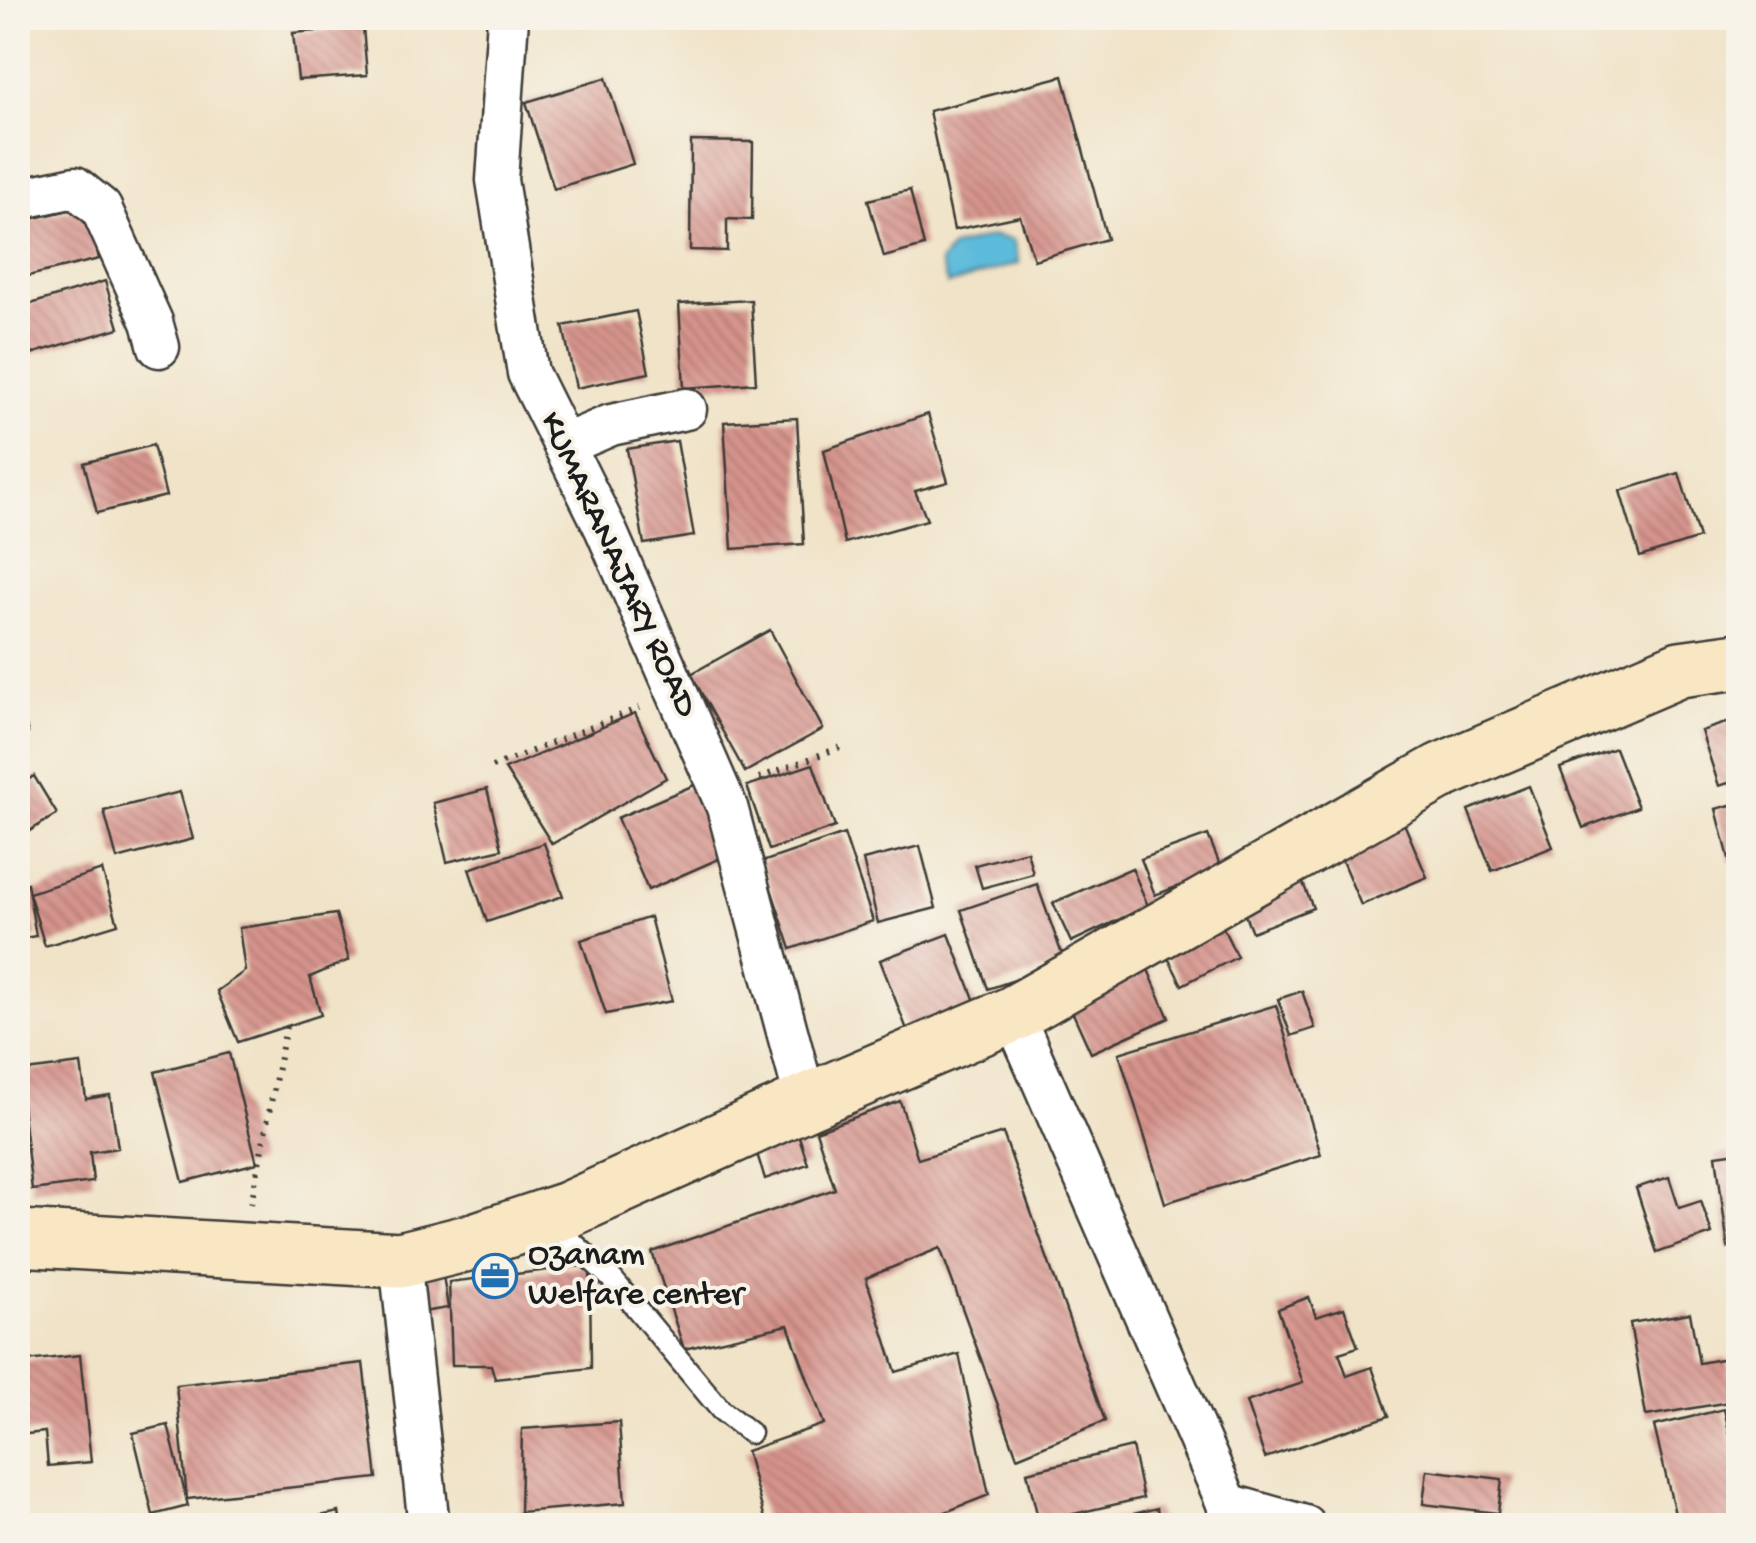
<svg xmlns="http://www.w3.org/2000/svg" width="1756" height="1543" font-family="'Gochi Hand',sans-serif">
  <defs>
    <pattern id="building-back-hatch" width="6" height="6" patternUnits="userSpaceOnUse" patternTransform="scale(2.5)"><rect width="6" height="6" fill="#d6948d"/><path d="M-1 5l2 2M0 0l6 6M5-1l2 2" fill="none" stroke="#ad7872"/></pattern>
  </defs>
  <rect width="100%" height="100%" fill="#f7f3e8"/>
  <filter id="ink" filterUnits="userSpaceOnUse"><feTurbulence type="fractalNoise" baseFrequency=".01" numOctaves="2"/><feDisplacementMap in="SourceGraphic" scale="20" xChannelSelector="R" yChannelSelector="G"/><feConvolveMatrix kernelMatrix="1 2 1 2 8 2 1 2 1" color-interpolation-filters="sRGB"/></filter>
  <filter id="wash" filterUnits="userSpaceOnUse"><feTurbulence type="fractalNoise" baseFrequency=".0048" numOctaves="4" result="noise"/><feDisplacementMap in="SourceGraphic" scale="40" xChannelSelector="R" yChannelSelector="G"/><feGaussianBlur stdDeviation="2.25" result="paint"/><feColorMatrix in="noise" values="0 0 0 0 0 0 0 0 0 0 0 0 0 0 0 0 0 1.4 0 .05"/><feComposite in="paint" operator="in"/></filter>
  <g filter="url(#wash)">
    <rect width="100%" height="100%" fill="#f0e3c8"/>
    <path fill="#5cbbda" stroke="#3c6c7b" stroke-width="2.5" d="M 993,236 L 1013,240 L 1019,263 L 948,285 L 940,263 L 952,247 Z"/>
    <g id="blocks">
      <g fill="url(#building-back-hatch)">
        <path d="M 363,27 L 367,75 L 298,80 L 293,33 Z"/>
        <path d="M 1063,76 L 1107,239 L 1034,260 L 1020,216 L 954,230 L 929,111 Z"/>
        <path d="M 606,78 L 633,164 L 554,189 L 526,102 Z"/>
        <path d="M 691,141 L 753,142 L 752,220 L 727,219 L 727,251 L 690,250 Z"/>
        <path d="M 910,190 L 924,246 L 884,257 L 868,200 Z"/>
        <path d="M 86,206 L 99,259 L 28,276 L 18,222 Z"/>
        <path d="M 105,281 L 119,328 L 21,357 L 18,345 L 18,308 Z"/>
        <path d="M 751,300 L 756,383 L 684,388 L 679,304 Z"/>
        <path d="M 636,311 L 649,373 L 576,388 L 563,326 Z"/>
        <path d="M 928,414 L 948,482 L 915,491 L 927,520 L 845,543 L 824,450 Z"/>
        <path d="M 797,418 L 804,544 L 732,549 L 724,422 Z"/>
        <path d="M 677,441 L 694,536 L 644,544 L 627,449 Z"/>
        <path d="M 153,445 L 166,496 L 97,513 L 84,463 Z"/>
        <path d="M 1679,473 L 1699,538 L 1640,557 L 1620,491 Z"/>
        <path d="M 770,630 L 823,729 L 745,772 L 691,674 Z"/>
        <path d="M 18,696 L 28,733 L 18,736 Z"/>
        <path d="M 635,713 L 666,778 L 552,844 L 505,769 Z"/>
        <path d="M 1738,719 L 1738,780 L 1719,786 L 1701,731 Z"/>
        <path d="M 1615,748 L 1638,807 L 1583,828 L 1560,768 Z"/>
        <path d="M 813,764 L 835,827 L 769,850 L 747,786 Z"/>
        <path d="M 34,776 L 57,814 L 18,838 L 18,786 Z"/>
        <path d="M 699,783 L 730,854 L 648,890 L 617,818 Z"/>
        <path d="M 1529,786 L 1553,847 L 1492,871 L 1468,810 Z"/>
        <path d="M 487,789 L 502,849 L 447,862 L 433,803 Z"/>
        <path d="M 180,792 L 193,839 L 117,859 L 104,811 Z"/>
        <path d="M 1738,803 L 1738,860 L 1730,862 L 1716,809 Z"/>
        <path d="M 1403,821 L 1427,877 L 1361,905 L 1337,849 Z"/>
        <path d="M 844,834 L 873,921 L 791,949 L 762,862 Z"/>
        <path d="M 1208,835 L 1222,870 L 1155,895 L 1141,859 Z"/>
        <path d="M 544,843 L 563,896 L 487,922 L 469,869 Z"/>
        <path d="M 920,846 L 936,908 L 878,923 L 863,860 Z"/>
        <path d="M 1027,851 L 1033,874 L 982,888 L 975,865 Z"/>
        <path d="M 1132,868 L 1148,906 L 1071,942 L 1053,903 Z"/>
        <path d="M 102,870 L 118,924 L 45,946 L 29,893 Z"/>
        <path d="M 1299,873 L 1313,908 L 1252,932 L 1238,898 Z"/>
        <path d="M 27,883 L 36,936 L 18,939 L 18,885 Z"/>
        <path d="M 1037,884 L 1065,963 L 988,989 L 961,910 Z"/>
        <path d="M 336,914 L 349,960 L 310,977 L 321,1015 L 238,1042 L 217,991 L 245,971 L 239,928 Z"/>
        <path d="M 1217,915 L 1237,957 L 1182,985 L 1161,944 Z"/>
        <path d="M 650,917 L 672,1001 L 606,1014 L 581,940 Z"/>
        <path d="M 949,934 L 978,1009 L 909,1035 L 880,960 Z"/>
        <path d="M 1146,965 L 1169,1018 L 1091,1053 L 1067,1000 Z"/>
        <path d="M 1302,991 L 1315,1028 L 1291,1036 L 1278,999 Z"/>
        <path d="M 1276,1005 L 1321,1155 L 1165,1203 L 1119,1053 Z"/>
        <path d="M 229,1053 L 257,1163 L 183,1182 L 155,1072 Z"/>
        <path d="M 81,1064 L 86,1099 L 110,1095 L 118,1148 L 90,1152 L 93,1182 L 32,1190 L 18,1072 Z"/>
        <path d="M 900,1101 L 918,1159 L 1003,1133 L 1105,1421 L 1017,1457 L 940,1248 L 866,1278 L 896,1372 L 959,1354 L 989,1495 L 910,1526 L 767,1526 L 746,1451 L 824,1424 L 788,1325 L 684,1349 L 652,1252 L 835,1189 L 816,1131 Z"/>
        <path d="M 795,1124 L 808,1164 L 765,1179 L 752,1138 Z"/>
        <path d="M 1738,1152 L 1738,1247 L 1728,1248 L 1716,1155 Z"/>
        <path d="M 1669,1177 L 1679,1208 L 1701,1201 L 1712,1234 L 1657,1253 L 1636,1188 Z"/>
        <path d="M 440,1256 L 448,1308 L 422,1312 L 413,1261 Z"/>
        <path d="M 590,1265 L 591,1368 L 495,1379 L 491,1365 L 452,1365 L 449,1282 Z"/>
        <path d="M 1309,1297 L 1316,1317 L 1344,1308 L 1358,1347 L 1339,1353 L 1347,1376 L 1372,1367 L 1389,1416 L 1265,1458 L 1246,1402 L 1303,1383 L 1278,1309 Z"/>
        <path d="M 1690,1313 L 1699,1363 L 1727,1358 L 1735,1401 L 1646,1416 L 1630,1323 Z"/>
        <path d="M 80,1355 L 91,1462 L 48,1466 L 45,1432 L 18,1435 L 18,1362 Z"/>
        <path d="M 363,1363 L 377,1478 L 187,1499 L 176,1385 Z"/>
        <path d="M 1724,1409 L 1738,1470 L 1738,1526 L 1678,1526 L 1654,1426 Z"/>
        <path d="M 619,1422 L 625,1503 L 520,1512 L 522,1429 Z"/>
        <path d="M 168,1425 L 188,1506 L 153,1515 L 133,1433 Z"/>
        <path d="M 1132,1447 L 1143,1498 L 1039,1522 L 1027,1472 Z"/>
        <path d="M 1427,1470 L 1502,1479 L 1498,1513 L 1423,1504 Z"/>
        <path d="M 1157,1508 L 1161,1526 L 1094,1526 L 1094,1524 Z"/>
        <path d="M 339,1512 L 341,1526 L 281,1526 L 281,1524 Z"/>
      </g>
    </g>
  </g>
  <g filter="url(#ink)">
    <use href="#blocks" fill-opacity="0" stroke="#3c3a36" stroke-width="2.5"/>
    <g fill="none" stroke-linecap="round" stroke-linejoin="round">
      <defs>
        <path id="lane" d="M 551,1222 L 613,1280 L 721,1410 L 750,1433"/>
        <g id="street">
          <path d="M 508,18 L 497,180 L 528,373 L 605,528 L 727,807 L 806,1102"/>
          <path d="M 18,199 L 75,187 L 101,208 L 152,322 L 159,347"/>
          <path d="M 564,445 L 611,425 L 686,409"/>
          <path d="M 1013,1014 L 1237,1526"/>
          <path d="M 400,1260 L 429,1526"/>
          <path d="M 1227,1504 L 1305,1526"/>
        </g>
        <path id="secondary" d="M 18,1238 L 400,1260 L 468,1243 L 567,1210 L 806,1102 L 1013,1014 L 1441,771 L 1680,669 L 1738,661"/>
      </defs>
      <use href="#lane" stroke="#3c3a36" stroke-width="25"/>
      <use href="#street" stroke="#3c3a36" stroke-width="45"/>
      <use href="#secondary" stroke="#3c3a36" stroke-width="60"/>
      <g stroke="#3c3a36" stroke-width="6" stroke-dasharray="2.5 8" stroke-linecap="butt">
        <path d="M 492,767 L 639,708"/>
        <path d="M 759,778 L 846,745"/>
        <path d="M 251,1204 L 286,1027"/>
      </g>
      <use href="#lane" stroke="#fff" stroke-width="20"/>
      <use href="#street" stroke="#fff" stroke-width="40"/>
      <use href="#secondary" stroke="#f9e7c3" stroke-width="55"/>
    </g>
  </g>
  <defs>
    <symbol id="office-ring" viewBox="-11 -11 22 22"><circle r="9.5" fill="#f7f3e8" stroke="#1f6fb2" stroke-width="1.5"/><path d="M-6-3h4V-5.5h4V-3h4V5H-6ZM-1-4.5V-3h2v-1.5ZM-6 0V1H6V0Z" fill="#1f6fb2"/></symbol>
  </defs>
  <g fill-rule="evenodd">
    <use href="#office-ring" x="470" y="1251" width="50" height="50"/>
  </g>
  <g text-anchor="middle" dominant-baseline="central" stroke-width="8" stroke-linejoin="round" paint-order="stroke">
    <g font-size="35" fill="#1c1c1c" stroke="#f7f3e8">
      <text transform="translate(617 565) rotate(65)">KUMARANAJARY ROAD</text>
    </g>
    <g font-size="35" fill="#1c1c1c" stroke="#f7f3e8" text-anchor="start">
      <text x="528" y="1256">Ozanam<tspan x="528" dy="40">Welfare center</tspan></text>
    </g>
  </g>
  <rect width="1756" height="1543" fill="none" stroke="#f7f3e8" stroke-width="60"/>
</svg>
